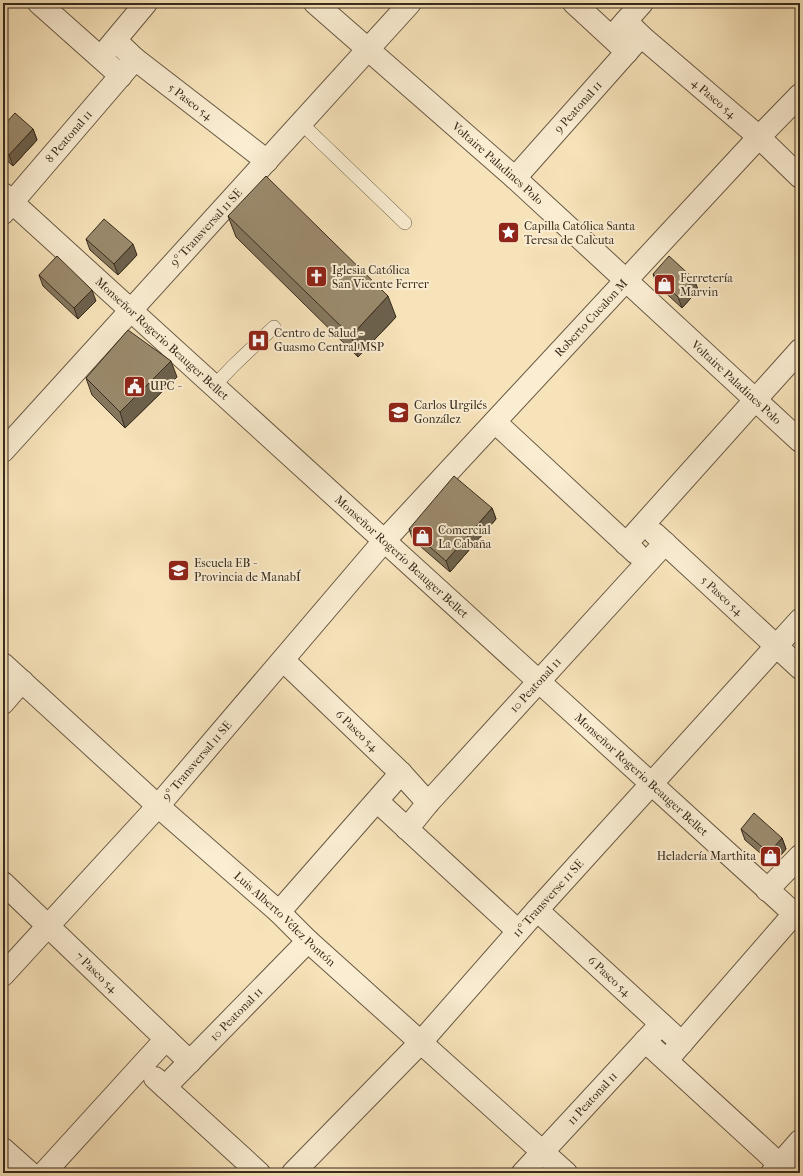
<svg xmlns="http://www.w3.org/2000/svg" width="803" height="1176" font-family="'IM FELL French Canon',serif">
  <rect width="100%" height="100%" fill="#f7e3ba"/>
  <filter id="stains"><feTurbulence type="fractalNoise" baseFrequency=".005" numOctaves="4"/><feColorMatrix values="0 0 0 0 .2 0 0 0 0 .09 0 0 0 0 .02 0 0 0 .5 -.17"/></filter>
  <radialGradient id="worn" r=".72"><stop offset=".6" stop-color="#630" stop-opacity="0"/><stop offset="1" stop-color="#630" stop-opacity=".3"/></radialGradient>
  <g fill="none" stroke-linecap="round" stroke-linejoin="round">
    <defs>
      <g id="service">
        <path d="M 301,123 L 405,223"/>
        <path d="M 214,386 L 233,366 L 274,327"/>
      </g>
      <g id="minor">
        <path d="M 39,3 L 121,76"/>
        <path id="s1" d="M 315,3 L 515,178 L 800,441"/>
        <path d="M 574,3 L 627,52"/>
        <path id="s2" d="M 626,21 L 641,36 L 759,137 L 800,177"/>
        <path d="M 617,31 L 642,3"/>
        <path id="s3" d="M 116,41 L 135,59 L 267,161"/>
        <path d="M 106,51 L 146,3"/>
        <path id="s4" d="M 515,178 L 641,36"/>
        <path id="s5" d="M 3,213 L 135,59"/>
        <path d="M 495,422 L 636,553"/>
        <path id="s6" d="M 3,451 L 410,3"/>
        <path id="s7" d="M 655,534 L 800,668"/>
        <path d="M 626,544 L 800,350"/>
        <path id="s8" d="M 283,660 L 401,773 L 428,803"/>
        <path id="s9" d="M 3,664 L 158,806 L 279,912 L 308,941 L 566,1173"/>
        <path d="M 3,703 L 22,681"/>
        <path d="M 377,801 L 518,931"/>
        <path id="s10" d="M 407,829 L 428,803 L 665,543"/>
        <path id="s11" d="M 3,883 L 190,1062"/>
        <path d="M 767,890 L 800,856"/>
        <path id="s12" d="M 537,910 L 682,1043"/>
        <path d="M 279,912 L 401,773"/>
        <path id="s13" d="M 3,975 L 158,806 L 384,541 L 759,137 L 800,95"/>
        <path d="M 645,1041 L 789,1173"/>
        <path d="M 673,1053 L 794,914"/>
        <path d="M 155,1078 L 259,1173"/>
        <path id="s14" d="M 165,1087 L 308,941"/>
        <path d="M 3,1149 L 30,1173"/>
        <path d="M 44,1173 L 166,1039"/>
        <path id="s15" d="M 293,1173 L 421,1042 L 537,910 L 800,620"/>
        <path id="s16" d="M 523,1173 L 661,1024"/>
        <path d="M 772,1173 L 800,1141"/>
      </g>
      <g id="tertiary">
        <path id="s17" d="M 3,194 L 800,919"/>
      </g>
    </defs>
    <use href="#service" stroke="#685944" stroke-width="14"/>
    <use href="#minor" stroke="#685944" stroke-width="24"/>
    <use href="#tertiary" stroke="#685944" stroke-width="24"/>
    <use href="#service" stroke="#faedd2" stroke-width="13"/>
    <use href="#minor" stroke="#faedd2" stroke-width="22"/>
    <use href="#tertiary" stroke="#faedd2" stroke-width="22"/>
  </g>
  <g fill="#85785f" stroke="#382b1c">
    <path d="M 3,126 L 33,129 L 37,140 L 13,166 L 3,157 Z"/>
    <path d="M 228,216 L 396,317 L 358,357 L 236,237 Z"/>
    <path d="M 86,239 L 137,255 L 118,275 L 90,250 Z"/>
    <path d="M 653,274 L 694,279 L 698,290 L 682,308 L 657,285 Z"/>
    <path d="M 39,275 L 96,301 L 78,319 L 43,286 Z"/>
    <path d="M 177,377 L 125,428 L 92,395 L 86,378 Z"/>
    <path d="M 492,508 L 496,519 L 450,572 L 413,540 L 409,529 Z"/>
    <path d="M 741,829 L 782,838 L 786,849 L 773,864 L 745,840 Z"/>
  </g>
  <g fill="#6c614d" stroke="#382b1c">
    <path d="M 33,129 L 37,140 L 13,166 L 9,155 Z"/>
    <path d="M 133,244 L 137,255 L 118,275 L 114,264 Z"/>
    <path d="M 694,279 L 698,290 L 682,308 L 678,297 Z"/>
    <path d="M 92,290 L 96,301 L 78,319 L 74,308 Z"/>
    <path d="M 388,296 L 396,317 L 358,357 L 351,336 Z"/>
    <path d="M 171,361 L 177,377 L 125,428 L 120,412 Z"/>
    <path d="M 492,508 L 496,519 L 450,572 L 446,561 Z"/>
    <path d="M 782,838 L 786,849 L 773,864 L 769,853 Z"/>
  </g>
  <g fill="#9b8b6e" stroke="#382b1c">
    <path d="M 15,113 L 33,129 L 9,155 L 3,150 L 3,126 Z"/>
    <path d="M 266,176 L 388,296 L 351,336 L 228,216 Z"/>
    <path d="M 104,219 L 133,244 L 114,264 L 86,239 Z"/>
    <path d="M 57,256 L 92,290 L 74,308 L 39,275 Z"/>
    <path d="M 669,256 L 694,279 L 678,297 L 653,274 Z"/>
    <path d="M 128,330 L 171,361 L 120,412 L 86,378 Z"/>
    <path d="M 454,476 L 492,508 L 446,561 L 409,529 Z"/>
    <path d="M 754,813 L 782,838 L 769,853 L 741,829 Z"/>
  </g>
  <defs>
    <symbol id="sight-square" viewBox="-11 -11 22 22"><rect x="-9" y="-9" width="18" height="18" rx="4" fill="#8f2418" stroke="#faedd2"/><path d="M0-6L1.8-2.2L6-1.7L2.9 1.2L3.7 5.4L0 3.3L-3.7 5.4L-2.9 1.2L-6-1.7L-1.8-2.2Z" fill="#fff"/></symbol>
    <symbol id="church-square" viewBox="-11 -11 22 22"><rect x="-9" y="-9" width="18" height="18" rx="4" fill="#8f2418" stroke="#faedd2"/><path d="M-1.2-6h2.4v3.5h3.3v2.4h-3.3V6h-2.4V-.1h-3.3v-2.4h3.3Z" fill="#fff"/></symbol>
    <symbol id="shop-square" viewBox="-11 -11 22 22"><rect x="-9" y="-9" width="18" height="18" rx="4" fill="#8f2418" stroke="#faedd2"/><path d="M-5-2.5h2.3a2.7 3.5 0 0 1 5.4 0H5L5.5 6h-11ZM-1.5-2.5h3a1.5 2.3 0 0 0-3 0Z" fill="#fff"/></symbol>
    <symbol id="hospital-square" viewBox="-11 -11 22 22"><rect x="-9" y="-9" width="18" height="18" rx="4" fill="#8f2418" stroke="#faedd2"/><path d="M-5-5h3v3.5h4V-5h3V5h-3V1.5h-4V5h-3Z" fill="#fff"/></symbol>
    <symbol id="civic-square" viewBox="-11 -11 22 22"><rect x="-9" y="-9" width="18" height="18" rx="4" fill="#8f2418" stroke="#faedd2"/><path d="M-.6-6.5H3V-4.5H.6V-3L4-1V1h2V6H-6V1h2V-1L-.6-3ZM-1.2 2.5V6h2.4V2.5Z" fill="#fff"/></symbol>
    <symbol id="school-square" viewBox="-11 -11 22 22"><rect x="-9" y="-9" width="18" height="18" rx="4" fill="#8f2418" stroke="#faedd2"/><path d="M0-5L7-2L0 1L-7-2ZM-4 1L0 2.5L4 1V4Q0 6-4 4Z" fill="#fff"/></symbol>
  </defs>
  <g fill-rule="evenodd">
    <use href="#sight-square" x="496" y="220" width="25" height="25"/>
    <use href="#church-square" x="304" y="264" width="25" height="25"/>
    <use href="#shop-square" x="652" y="272" width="25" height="25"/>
    <use href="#hospital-square" x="246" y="328" width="25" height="25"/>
    <use href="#civic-square" x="122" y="374" width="25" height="25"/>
    <use href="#school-square" x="386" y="400" width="25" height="25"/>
    <use href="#shop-square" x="410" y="524" width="25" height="25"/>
    <use href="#school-square" x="166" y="558" width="25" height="25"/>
    <use href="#shop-square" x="758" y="844" width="25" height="25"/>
  </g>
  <g text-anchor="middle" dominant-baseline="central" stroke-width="4" stroke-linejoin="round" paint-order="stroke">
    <g font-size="12" fill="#382b1c" stroke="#faedd2">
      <text stroke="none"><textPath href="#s2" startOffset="117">4 Paseo 54</textPath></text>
      <text stroke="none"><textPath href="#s3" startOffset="96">5 Paseo 54</textPath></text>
      <text stroke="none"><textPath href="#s4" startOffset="95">9 Peatonal 11</textPath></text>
      <text stroke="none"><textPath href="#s5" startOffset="101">8 Peatonal 11</textPath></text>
      <text stroke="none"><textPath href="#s1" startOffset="243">Voltaire Paladines Polo</textPath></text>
      <text stroke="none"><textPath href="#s6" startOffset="302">9° Transversal 11 SE</textPath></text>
      <text stroke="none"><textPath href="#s13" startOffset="882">Roberto Cucalon M</textPath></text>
      <text stroke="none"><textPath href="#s17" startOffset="215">Monseñor Rogerio Beauger Bellet</textPath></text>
      <text stroke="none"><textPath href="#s1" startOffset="567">Voltaire Paladines Polo</textPath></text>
      <text stroke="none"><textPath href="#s17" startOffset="539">Monseñor Rogerio Beauger Bellet</textPath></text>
      <text stroke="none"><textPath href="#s7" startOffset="91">5 Paseo 54</textPath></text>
      <text stroke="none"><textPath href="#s10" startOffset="193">10 Peatonal 11</textPath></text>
      <text stroke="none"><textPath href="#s8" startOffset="102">6 Paseo 54</textPath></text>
      <text stroke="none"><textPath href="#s13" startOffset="289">9° Transversal 11 SE</textPath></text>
      <text stroke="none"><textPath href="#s17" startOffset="863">Monseñor Rogerio Beauger Bellet</textPath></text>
      <text stroke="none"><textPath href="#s15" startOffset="375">11° Transverse 11 SE</textPath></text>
      <text stroke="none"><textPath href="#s9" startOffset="380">Luis Alberto Vélez Pontón</textPath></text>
      <text stroke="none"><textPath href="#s11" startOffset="129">7 Paseo 54</textPath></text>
      <text stroke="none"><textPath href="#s12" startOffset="98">6 Paseo 54</textPath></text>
      <text stroke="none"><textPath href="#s14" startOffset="102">10 Peatonal 11</textPath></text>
      <text stroke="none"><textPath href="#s16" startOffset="102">11 Peatonal 11</textPath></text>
    </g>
    <g font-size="12" fill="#382b1c" stroke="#faedd2" text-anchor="start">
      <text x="524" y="226">Capilla Católica Santa<tspan x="524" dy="14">Teresa de Calcuta</tspan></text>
      <text x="332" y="270">Iglesia Católica<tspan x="332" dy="14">San Vicente Ferrer</tspan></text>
      <text x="680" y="278">Ferretería<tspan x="680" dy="14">Marvin</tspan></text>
      <text x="274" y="333">Centro de Salud -<tspan x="274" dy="14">Guasmo Central MSP</tspan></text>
      <text x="150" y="386">UPC -</text>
      <text x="414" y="405">Carlos Urgilés<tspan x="414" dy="14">González</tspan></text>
      <text x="438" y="530">Comercial<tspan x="438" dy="14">La Cabaña</tspan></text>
      <text x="194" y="563">Escuela EB -<tspan x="194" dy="14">Provincia de ManabÍ</tspan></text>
      <text x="756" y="856" text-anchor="end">Heladería Marthita</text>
    </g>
  </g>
  <rect width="803" height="1176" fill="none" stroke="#f7e3ba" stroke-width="16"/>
  <rect x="4" y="4" width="795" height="1168" fill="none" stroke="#382b1c" stroke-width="2"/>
  <rect x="8" y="8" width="787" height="1160" fill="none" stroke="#382b1c"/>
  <rect width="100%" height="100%" filter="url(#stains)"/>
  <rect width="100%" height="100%" fill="url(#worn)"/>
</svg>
